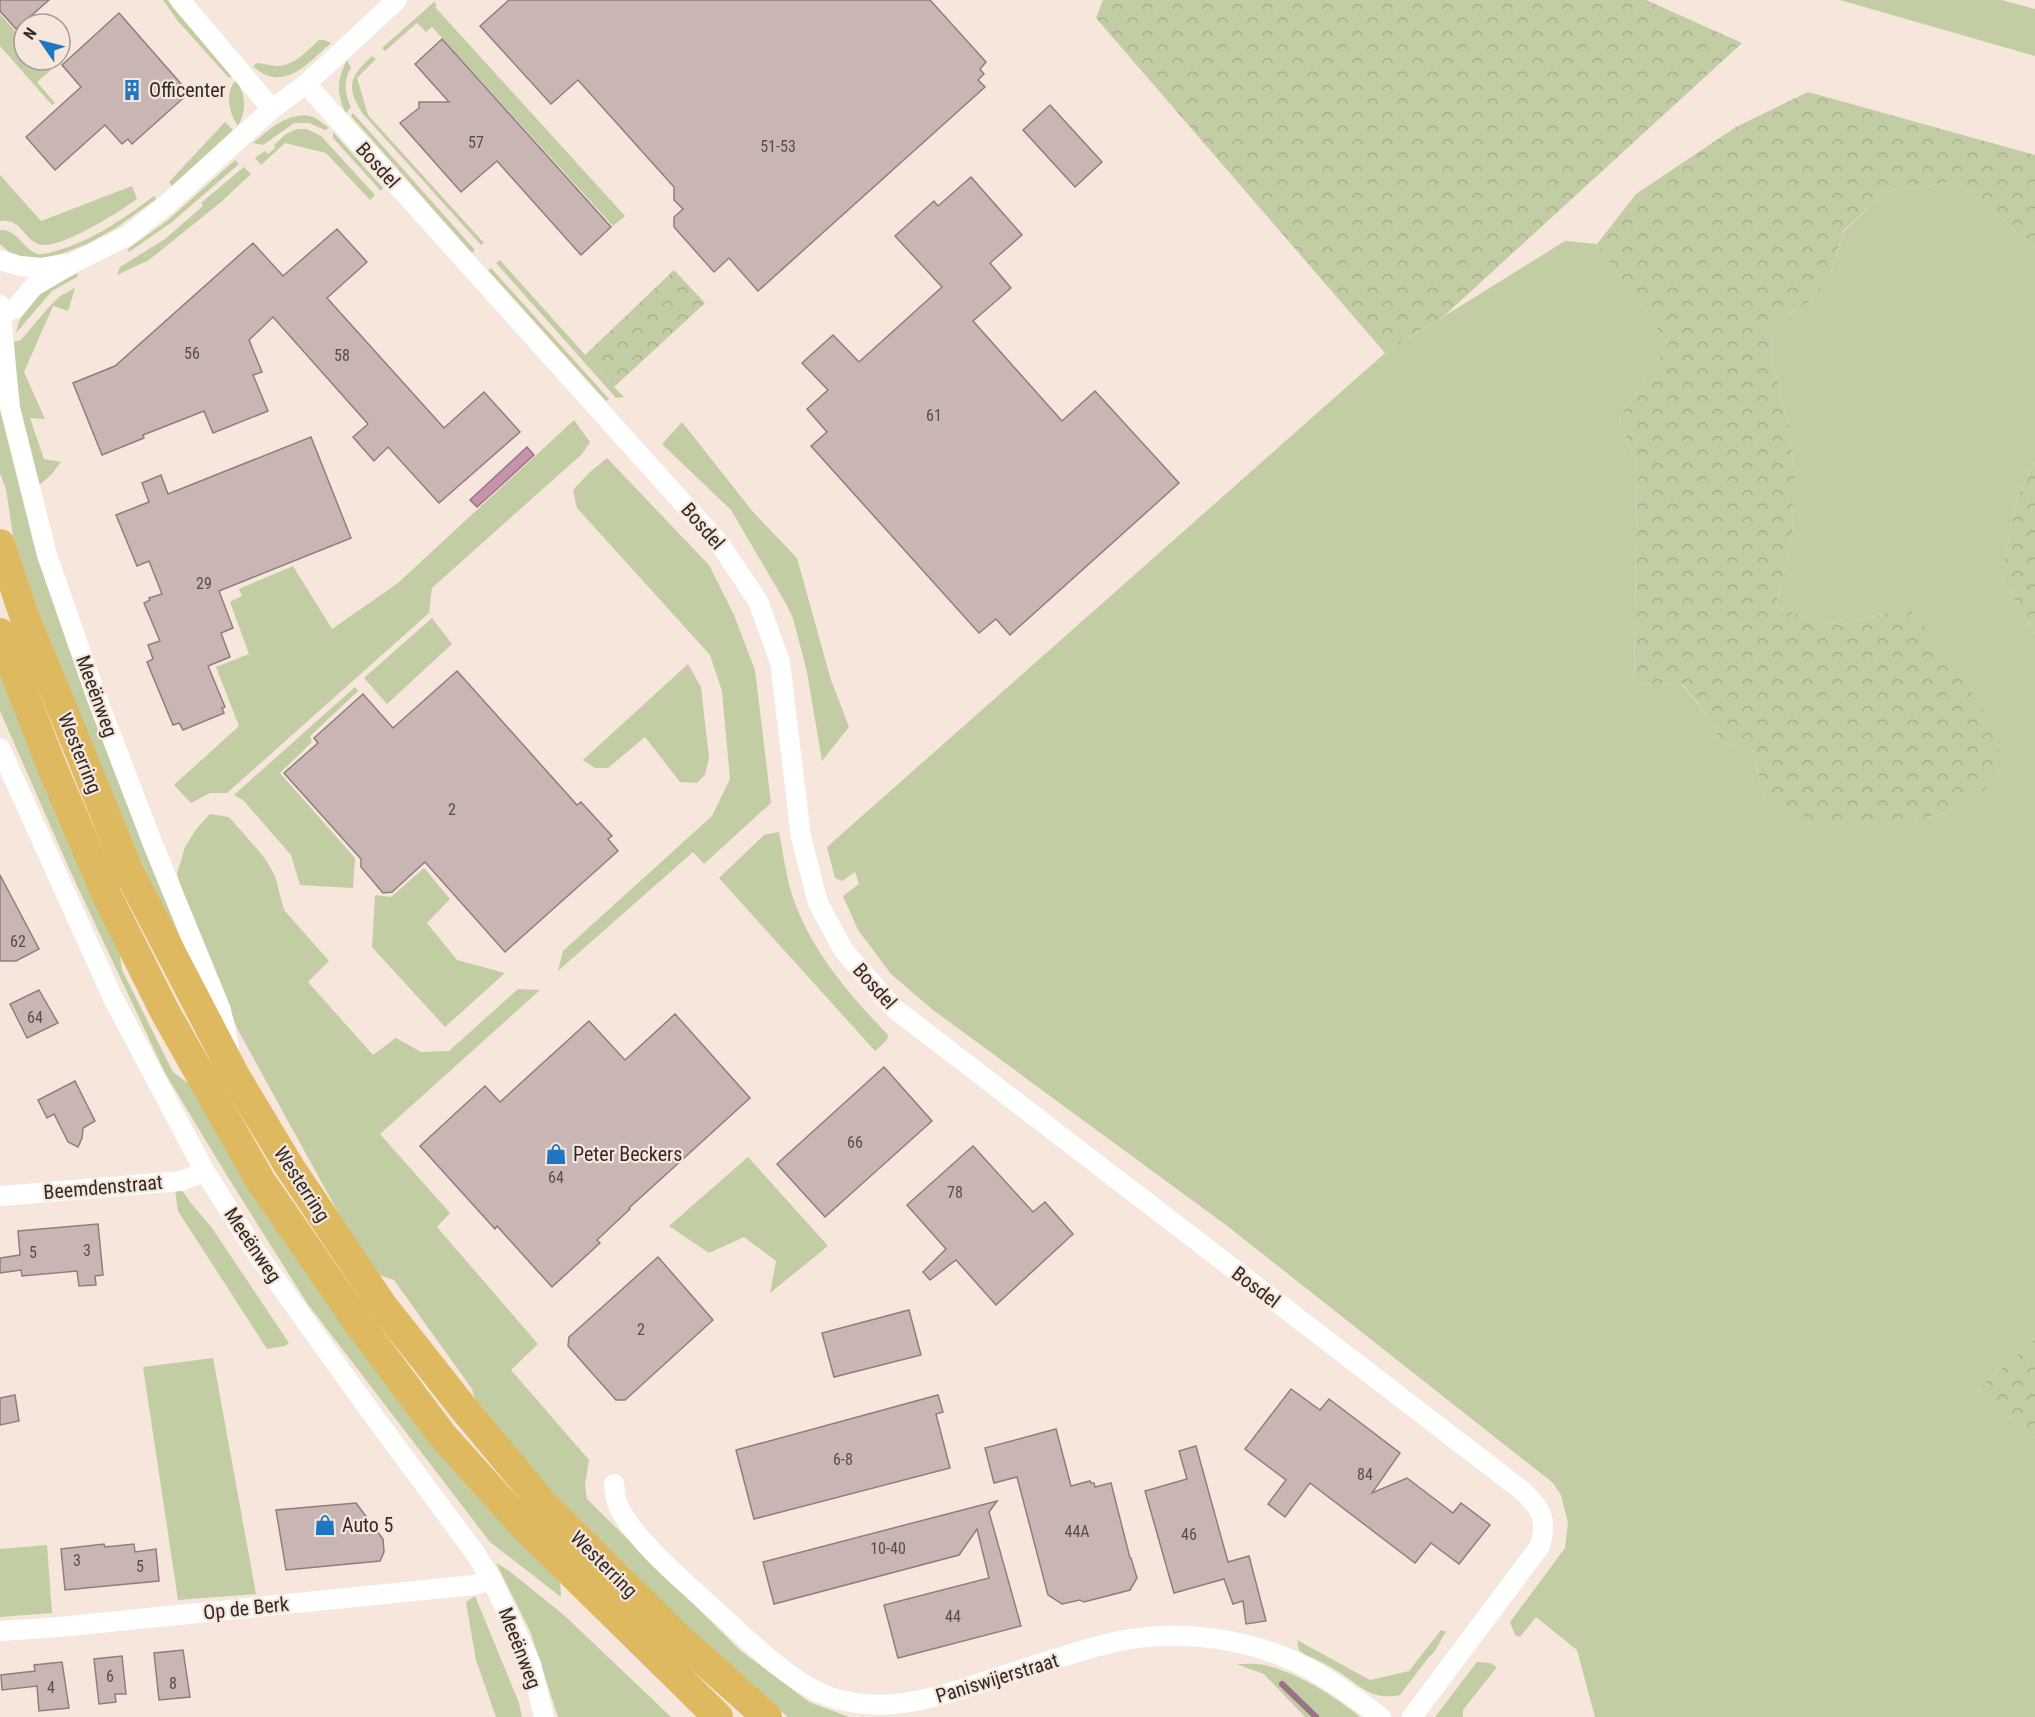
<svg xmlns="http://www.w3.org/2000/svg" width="2035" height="1717" font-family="'Roboto Condensed',sans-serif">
  <defs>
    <pattern id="forest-crowns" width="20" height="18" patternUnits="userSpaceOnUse" patternTransform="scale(1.5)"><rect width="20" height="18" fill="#c2cda4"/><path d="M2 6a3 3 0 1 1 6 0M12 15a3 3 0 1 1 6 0" fill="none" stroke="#a7b08d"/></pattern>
  </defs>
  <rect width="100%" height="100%" fill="#f6e6db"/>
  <g fill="#c2cda4">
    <path d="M 163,0 L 167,0 L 233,76 L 229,78 L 177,20 Z"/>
    <path d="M 1840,0 L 2002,0 L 2035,9 L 2035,56 Z"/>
    <path d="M 434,2 L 437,5 L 435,7 L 625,216 L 613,226 L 432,27 L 426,32 L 417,23 L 385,51 L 382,48 Z"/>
    <path d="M 0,14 L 24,41 L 24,60 L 41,60 L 51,70 L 37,82 L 55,103 L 52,105 L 0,46 Z"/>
    <path d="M 319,40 L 324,40 L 331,43 C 308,63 283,94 253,66 L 257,63 C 263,63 270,66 277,66 C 294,66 308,50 319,40 Z"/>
    <path d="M 372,56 L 376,59 L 357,78 L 368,115 L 484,243 L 481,245 L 363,114 C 345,86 350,77 372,56 Z"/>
    <path d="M 347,60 L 351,68 C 343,80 345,95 351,107 L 346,113 C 336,94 337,79 347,60 Z"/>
    <path d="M 236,80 C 246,95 247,110 238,126 C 229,113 224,93 236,80 Z"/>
    <path d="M 353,113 L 475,250 L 472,253 L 351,116 Z"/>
    <path d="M 304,115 L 314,117 L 329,128 L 325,130 L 309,123 L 294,123 L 263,145 L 253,143 C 270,129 282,117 304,115 Z"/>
    <path d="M 225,122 L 233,130 L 172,186 L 169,182 Z"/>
    <path d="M 297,129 L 307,129 L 321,136 L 375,195 L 370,200 L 326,153 L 285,143 L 261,165 L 255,158 L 265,151 L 268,154 L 275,148 L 274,145 L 286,134 Z"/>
    <path d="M 333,132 L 383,188 L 381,191 L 333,138 Z"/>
    <path d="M 235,160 L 239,164 L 172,222 L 129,252 L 128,249 L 168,220 Z"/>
    <path d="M 244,167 L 251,174 L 221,202 L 149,260 L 117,275 L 120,267 L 165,239 L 203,206 L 201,203 Z"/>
    <path d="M 0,175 L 41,221 L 132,186 L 137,199 C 121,211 57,252 38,244 C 22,237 22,219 0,221 Z"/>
    <path d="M 1957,181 L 2035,247 L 2035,462 L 2017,498 L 2001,577 L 2035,634 L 2035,1339 L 1978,1389 L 2035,1438 L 2035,1717 L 1595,1717 L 1577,1650 L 1536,1617 L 1520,1637 L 1515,1635 L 1510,1622 L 1565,1548 L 1568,1523 L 1561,1495 L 1553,1483 L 1226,1225 L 933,1010 L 891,974 L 858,930 L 843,896 L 859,884 L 855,872 L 842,881 L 835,878 L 827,847 L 1385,353 L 1565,241 L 1597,244 L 1668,344 L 1619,419 L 1637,467 L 1634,685 L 1681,683 L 1708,717 L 1722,743 L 1752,749 L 1764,799 L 1884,823 L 1941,815 L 1981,793 L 2001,768 L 1881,614 L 1842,625 L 1812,620 L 1776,606 L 1792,535 L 1795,478 L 1789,427 L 1772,360 L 1773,323 L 1806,304 L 1828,281 L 1844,231 L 1886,192 Z"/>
    <path d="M 154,196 L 156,199 L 116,228 L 87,244 L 43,261 L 14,256 L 0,244 L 0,230 C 18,229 22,249 38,254 C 44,255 51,252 56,251 C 94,240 123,219 154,196 Z"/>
    <path d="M 500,260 L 614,387 L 624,397 L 616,398 L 496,263 Z"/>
    <path d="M 491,268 L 609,399 L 606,401 L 488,270 Z"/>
    <path d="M 78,273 L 77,277 L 52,291 L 16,333 C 24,297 48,287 78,273 Z"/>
    <path d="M 75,288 L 68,311 L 53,306 L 24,372 L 45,419 L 30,418 L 44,459 L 61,462 L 51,475 L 38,486 C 22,439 16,392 14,342 L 21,340 L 48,308 L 60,296 Z"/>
    <path d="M 0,376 L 3,402 L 184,939 L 181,944 L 177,941 L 113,800 L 37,607 L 13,536 L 6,489 L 0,473 Z"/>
    <path d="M 574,420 L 590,442 L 582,454 L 432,588 L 429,613 L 227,793 L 210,793 L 191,803 L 174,785 L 239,726 L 216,667 L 249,654 L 230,602 L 242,596 L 239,589 L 293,566 L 332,629 L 398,583 Z"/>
    <path d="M 682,422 L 753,512 L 797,558 L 831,680 L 849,727 L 822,761 L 807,672 L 793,618 L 785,602 L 731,510 L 662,444 Z"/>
    <path d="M 607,458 L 709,565 L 734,615 L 755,670 L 771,803 L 704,864 L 693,852 L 558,971 L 563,951 L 712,816 L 730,779 L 722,691 L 710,655 L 577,508 L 573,490 L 590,472 Z"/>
    <path d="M 432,618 L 452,644 L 387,704 L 364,678 Z"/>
    <path d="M 688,664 L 701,687 L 709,758 L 705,775 L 697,783 L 680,782 L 645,737 L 608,768 L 595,768 L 583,760 Z"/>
    <path d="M 0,669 L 119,950 L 122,970 L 173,1072 L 192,1086 L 560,1582 L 561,1597 L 490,1542 L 307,1303 L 229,1179 L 165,1073 L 68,866 L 0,711 Z"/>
    <path d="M 355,687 L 358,691 L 310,736 L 312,742 L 280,773 L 355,858 L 353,888 L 300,885 L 291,855 L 243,800 L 234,795 Z"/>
    <path d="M 210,814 L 229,817 L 264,857 L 275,876 L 284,910 L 329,961 L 308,982 L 373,1055 L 396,1038 L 421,1052 L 449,1051 L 518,989 L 540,990 L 380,1134 L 450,1213 L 437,1227 L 538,1344 L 511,1370 L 589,1460 L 585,1485 L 587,1499 L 741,1651 L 809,1702 L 849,1717 L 788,1717 L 724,1664 L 570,1513 L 476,1402 L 472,1389 L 394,1280 L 376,1274 L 344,1223 L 238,1030 L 190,914 L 177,874 L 185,847 L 197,828 Z"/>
    <path d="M 779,832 C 783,853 786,875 792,895 C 811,951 848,993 888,1035 L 887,1040 L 875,1051 L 719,878 L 764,835 Z"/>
    <path d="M 424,868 L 450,899 L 427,923 L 457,960 L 505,973 L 445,1027 L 372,947 L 375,895 L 391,897 Z"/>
    <path d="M 748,1157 L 828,1246 L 770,1293 L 776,1261 L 744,1237 L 709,1253 L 669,1226 Z"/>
    <path d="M 180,1187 L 190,1202 L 212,1228 L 289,1343 L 285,1346 L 267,1349 L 178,1211 L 175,1190 Z"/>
    <path d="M 213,1358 L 256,1594 L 178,1600 L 143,1367 Z"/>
    <path d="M 47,1545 L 52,1613 L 0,1617 L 0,1549 Z"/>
    <path d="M 496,1563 L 508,1570 L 565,1616 L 671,1717 L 558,1717 L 530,1631 Z"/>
    <path d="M 475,1596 L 519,1703 L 522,1717 L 496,1717 L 476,1660 L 466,1602 Z"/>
    <path d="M 1441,1630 L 1446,1632 C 1439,1642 1437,1651 1428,1658 L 1400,1695 C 1371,1701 1361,1686 1339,1672 C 1328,1665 1316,1659 1304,1654 L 1299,1650 L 1297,1640 L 1370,1680 L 1409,1671 Z"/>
    <path d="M 1477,1662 L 1490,1663 L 1497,1667 L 1463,1710 L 1463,1717 L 1435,1717 Z"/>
    <path d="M 1236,1664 C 1245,1664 1255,1663 1264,1665 C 1298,1673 1333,1695 1360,1717 L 1305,1717 L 1264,1674 Z"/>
  </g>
  <g fill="url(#forest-crowns)">
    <path d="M 1103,0 L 1646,0 L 1742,43 L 1444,316 L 1385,353 L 1096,18 Z"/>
    <path d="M 1808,92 L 2035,155 L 2035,247 L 1957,181 L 1886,192 L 1844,230 L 1828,281 L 1806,304 L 1773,323 L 1772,360 L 1789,427 L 1795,478 L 1792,535 L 1776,606 L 1812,620 L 1842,625 L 1908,607 L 1934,638 L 1993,724 L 2001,768 L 1982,793 L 1941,815 L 1884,823 L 1816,822 L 1764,799 L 1752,749 L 1722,743 L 1708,717 L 1682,683 L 1634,685 L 1637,467 L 1619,419 L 1668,344 L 1597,244 L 1636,194 L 1736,127 Z"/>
    <path d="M 674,270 L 705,303 L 614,387 L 585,355 Z"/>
    <path d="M 2035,462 L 2035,634 L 2001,577 L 2017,498 Z"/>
    <path d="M 2035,1339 L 2035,1438 L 1978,1389 Z"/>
  </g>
  <path fill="#c793ac" stroke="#9a7484" stroke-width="1.5" d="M 527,447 L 534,455 L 477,507 L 470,500 Z"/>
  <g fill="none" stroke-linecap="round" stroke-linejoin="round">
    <path stroke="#9a7484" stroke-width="6" d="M 1282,1684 L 1316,1717"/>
  </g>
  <g fill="#c8b5b4" stroke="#907e7d" stroke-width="1.5">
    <path d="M 0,0 L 49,0 L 16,29 L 0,11 Z"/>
    <path d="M 509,0 L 930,0 L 986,62 L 980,69 L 984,74 L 978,80 L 985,87 L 758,291 L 729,258 L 714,272 L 674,227 L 674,217 L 683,209 L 674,200 L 674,187 L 578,80 L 551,104 L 480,26 Z"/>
    <path d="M 119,13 L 189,93 L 132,144 L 128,139 L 122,144 L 105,125 L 55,170 L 26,137 L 81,87 L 62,65 Z"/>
    <path d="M 442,39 L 611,227 L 581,255 L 497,161 L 461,192 L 400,123 L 419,108 L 419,102 L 449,102 L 415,64 Z"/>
    <path d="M 1050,105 L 1102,162 L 1075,187 L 1023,130 Z"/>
    <path d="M 971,177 L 1022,235 L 990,263 L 1011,288 L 973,321 L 1062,421 L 1095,391 L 1179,483 L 1010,635 L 996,619 L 979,633 L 811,446 L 827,432 L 807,409 L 828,390 L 802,363 L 833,335 L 859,362 L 942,287 L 895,236 L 934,201 L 938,206 Z"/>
    <path d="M 337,229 L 367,262 L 327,298 L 444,428 L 484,392 L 520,432 L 439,503 L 388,447 L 374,461 L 353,437 L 368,424 L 273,317 L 249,340 L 262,372 L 253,375 L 268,411 L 213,433 L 204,411 L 143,435 L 144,438 L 102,455 L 73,383 L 115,366 L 253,243 L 283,276 Z"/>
    <path d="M 311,437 L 351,538 L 219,591 L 233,628 L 221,633 L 230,657 L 208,666 L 225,707 L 222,708 L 224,713 L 183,730 L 179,723 L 173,725 L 147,662 L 153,659 L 148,645 L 160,641 L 144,603 L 150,600 L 149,598 L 162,594 L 149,561 L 137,566 L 116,515 L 149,502 L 142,483 L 161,475 L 168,494 Z"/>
    <path d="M 457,671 L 577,805 L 581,802 L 612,836 L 608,839 L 618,851 L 505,952 L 425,862 L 392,892 L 383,893 L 361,867 L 361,859 L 284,773 L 318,743 L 314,738 L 363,694 L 393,728 Z"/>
    <path d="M 0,875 L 39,949 L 16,961 L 0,961 Z"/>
    <path d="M 39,990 L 58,1023 L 27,1038 L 10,1004 Z"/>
    <path d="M 675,1014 L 750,1098 L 629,1208 L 630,1209 L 597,1240 L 600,1243 L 552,1287 L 497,1226 L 495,1229 L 420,1146 L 485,1086 L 500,1102 L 589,1021 L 625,1060 Z"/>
    <path d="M 884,1067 L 932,1121 L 825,1217 L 777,1164 Z"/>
    <path d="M 75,1081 L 95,1121 L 83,1128 L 82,1138 L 78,1147 L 68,1142 L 54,1114 L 47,1118 L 38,1100 Z"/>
    <path d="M 973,1146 L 1033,1212 L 1045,1202 L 1073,1234 L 996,1305 L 956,1260 L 930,1280 L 923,1272 L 946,1249 L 907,1205 Z"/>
    <path d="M 98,1224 L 103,1275 L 95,1276 L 96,1285 L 79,1286 L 77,1271 L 22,1276 L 21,1270 L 0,1273 L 0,1258 L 20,1255 L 18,1231 Z"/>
    <path d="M 658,1257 L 713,1320 L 625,1400 L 616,1400 L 568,1346 L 569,1337 Z"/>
    <path d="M 909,1310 L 921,1355 L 834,1377 L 822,1333 Z"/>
    <path d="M 1291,1389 L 1320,1410 L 1329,1399 L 1400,1453 L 1372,1493 L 1407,1478 L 1453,1513 L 1461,1503 L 1490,1525 L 1459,1564 L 1431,1543 L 1415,1563 L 1310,1483 L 1285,1517 L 1268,1504 L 1286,1480 L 1245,1449 Z"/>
    <path d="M 15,1395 L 19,1421 L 0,1425 L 0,1398 Z"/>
    <path d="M 938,1395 L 943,1412 L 936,1414 L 950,1468 L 754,1519 L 736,1450 Z"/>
    <path d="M 1056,1429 L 1071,1486 L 1090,1481 L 1091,1483 L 1094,1483 L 1095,1487 L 1111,1483 L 1130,1558 L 1131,1558 L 1137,1578 L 1130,1590 L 1084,1602 L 1080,1600 L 1062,1604 L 1048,1595 L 1017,1477 L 994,1483 L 985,1448 Z"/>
    <path d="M 1196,1446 L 1228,1562 L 1249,1556 L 1266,1621 L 1246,1624 L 1243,1601 L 1233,1604 L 1224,1579 L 1174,1593 L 1145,1491 L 1187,1479 L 1179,1451 Z"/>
    <path d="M 997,1501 L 989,1512 L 1021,1626 L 898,1658 L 884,1605 L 989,1578 L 977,1529 L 959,1555 L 774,1604 L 763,1562 Z"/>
    <path d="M 356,1503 L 383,1539 L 384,1552 L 380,1561 L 286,1570 L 276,1510 Z"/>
    <path d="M 104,1544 L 105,1547 L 134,1544 L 135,1552 L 156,1549 L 159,1581 L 65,1590 L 61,1549 Z"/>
    <path d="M 183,1650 L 190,1697 L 159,1700 L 154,1653 Z"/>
    <path d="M 122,1656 L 126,1694 L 115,1694 L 116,1702 L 99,1704 L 94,1659 Z"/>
    <path d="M 62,1662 L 69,1708 L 39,1711 L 37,1686 L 2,1690 L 1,1675 L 35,1671 L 34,1665 Z"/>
  </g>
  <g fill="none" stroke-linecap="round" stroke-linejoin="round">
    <g stroke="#fff" stroke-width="20">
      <path d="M 180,0 L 272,109"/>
      <path d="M 306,84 L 719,543 L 758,601 L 780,662 L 801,837 L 818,903 L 844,951 L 895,1009 L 1524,1492 C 1543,1511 1547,1520 1540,1546 L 1412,1717"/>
      <path d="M 0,260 L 20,266 L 41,268 L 63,264"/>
      <path d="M 0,305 L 10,408 L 47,555 L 96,696 L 152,842 L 221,1010 L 229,1047"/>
      <path d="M 1,312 L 15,309 L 34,286 L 75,262 L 127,236 L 165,206 L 272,109 L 306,84 L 397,0"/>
      <path d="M 0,748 L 113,998 L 205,1172 L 256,1252 L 370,1411 L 475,1553 L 492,1580 L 531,1664 L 544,1717"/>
      <path d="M 0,1196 L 181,1181 L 205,1172"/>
      <path d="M 614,1484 C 615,1490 615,1497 617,1502 C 627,1532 677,1576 701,1597 C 733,1626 786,1680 825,1695 C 875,1714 922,1702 971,1686 C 1016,1672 1060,1656 1106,1644 C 1164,1629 1234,1635 1289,1659 C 1322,1673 1352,1696 1381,1717"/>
      <path d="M 0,1631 L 60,1627 L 474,1585 L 492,1580"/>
    </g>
    <g stroke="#deb960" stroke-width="30">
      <path d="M 0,544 L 25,618 L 129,872 L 235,1076 L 289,1166 L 382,1305 L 464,1409 L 545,1506 L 673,1633 L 767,1717"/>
      <path d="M 0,633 L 52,767 L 108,898 L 165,1012 L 260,1180 L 357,1321 L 442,1435 L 523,1525 L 718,1717"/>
    </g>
  </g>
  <defs>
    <symbol id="building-bare" viewBox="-9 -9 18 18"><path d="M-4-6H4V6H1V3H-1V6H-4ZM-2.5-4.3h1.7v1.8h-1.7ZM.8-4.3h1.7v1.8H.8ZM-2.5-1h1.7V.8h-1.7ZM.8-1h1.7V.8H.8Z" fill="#1f77c4" stroke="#f6e6db" stroke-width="2.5" paint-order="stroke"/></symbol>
    <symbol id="shop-bare" viewBox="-9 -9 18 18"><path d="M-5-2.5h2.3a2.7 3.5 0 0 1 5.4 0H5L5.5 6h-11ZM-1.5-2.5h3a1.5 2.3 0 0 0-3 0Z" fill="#1f77c4" stroke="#f6e6db" stroke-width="2.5" paint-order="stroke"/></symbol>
  </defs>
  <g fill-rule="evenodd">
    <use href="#building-bare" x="117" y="75" width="30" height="30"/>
    <use href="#shop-bare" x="541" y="1139" width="30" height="30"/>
    <use href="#shop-bare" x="310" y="1510" width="30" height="30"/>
  </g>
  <g text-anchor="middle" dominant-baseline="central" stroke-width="4.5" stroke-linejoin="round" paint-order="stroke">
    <g font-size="16" fill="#574e4a">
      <text x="476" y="142">57</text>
      <text x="778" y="146">51-53</text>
      <text x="192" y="353">56</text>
      <text x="342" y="355">58</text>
      <text x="934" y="415">61</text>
      <text x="204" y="583">29</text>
      <text x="452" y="809">2</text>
      <text x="18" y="941">62</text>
      <text x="35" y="1017">64</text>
      <text x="855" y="1142">66</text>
      <text x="556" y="1177">64</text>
      <text x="955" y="1192">78</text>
      <text x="87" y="1250">3</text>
      <text x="33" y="1252">5</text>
      <text x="641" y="1329">2</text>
      <text x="843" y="1459">6-8</text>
      <text x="1365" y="1474">84</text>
      <text x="1077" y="1531">44A</text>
      <text x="1189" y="1534">46</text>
      <text x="888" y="1548">10-40</text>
      <text x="77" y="1560">3</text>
      <text x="140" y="1566">5</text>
      <text x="953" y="1616">44</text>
      <text x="110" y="1676">6</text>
      <text x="173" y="1683">8</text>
      <text x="51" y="1687">4</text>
    </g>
    <g font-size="20" fill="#312b27" stroke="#f6e6db" text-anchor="start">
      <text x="149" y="90">Officenter</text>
      <text x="573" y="1154">Peter Beckers</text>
      <text x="342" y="1525">Auto 5</text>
    </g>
    <g font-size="20" fill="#312b27" stroke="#f6e6db">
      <text transform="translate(378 165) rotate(48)">Bosdel</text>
      <text transform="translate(703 526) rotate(49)">Bosdel</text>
      <text transform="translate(97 696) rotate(70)">Meeënweg</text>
      <text transform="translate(80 753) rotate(68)">Westerring</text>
      <text transform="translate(875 986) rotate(48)">Bosdel</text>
      <text transform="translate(302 1184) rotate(57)">Westerring</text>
      <text transform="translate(103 1187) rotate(-5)">Beemdenstraat</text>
      <text transform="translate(253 1245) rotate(56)">Meeënweg</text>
      <text transform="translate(1256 1287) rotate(37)">Bosdel</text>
      <text transform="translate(604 1564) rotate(45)">Westerring</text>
      <text transform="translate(246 1608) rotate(-6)">Op de Berk</text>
      <text transform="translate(520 1648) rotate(69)">Meeënweg</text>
      <text transform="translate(997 1678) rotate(-17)">Paniswijerstraat</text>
    </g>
  </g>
  <g transform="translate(42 42) rotate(305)"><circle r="28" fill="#f6e6db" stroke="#a79b93" stroke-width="1.5"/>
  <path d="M0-4.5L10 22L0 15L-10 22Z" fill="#1f77c4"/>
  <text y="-9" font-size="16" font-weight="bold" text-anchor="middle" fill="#312b27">N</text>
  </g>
</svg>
